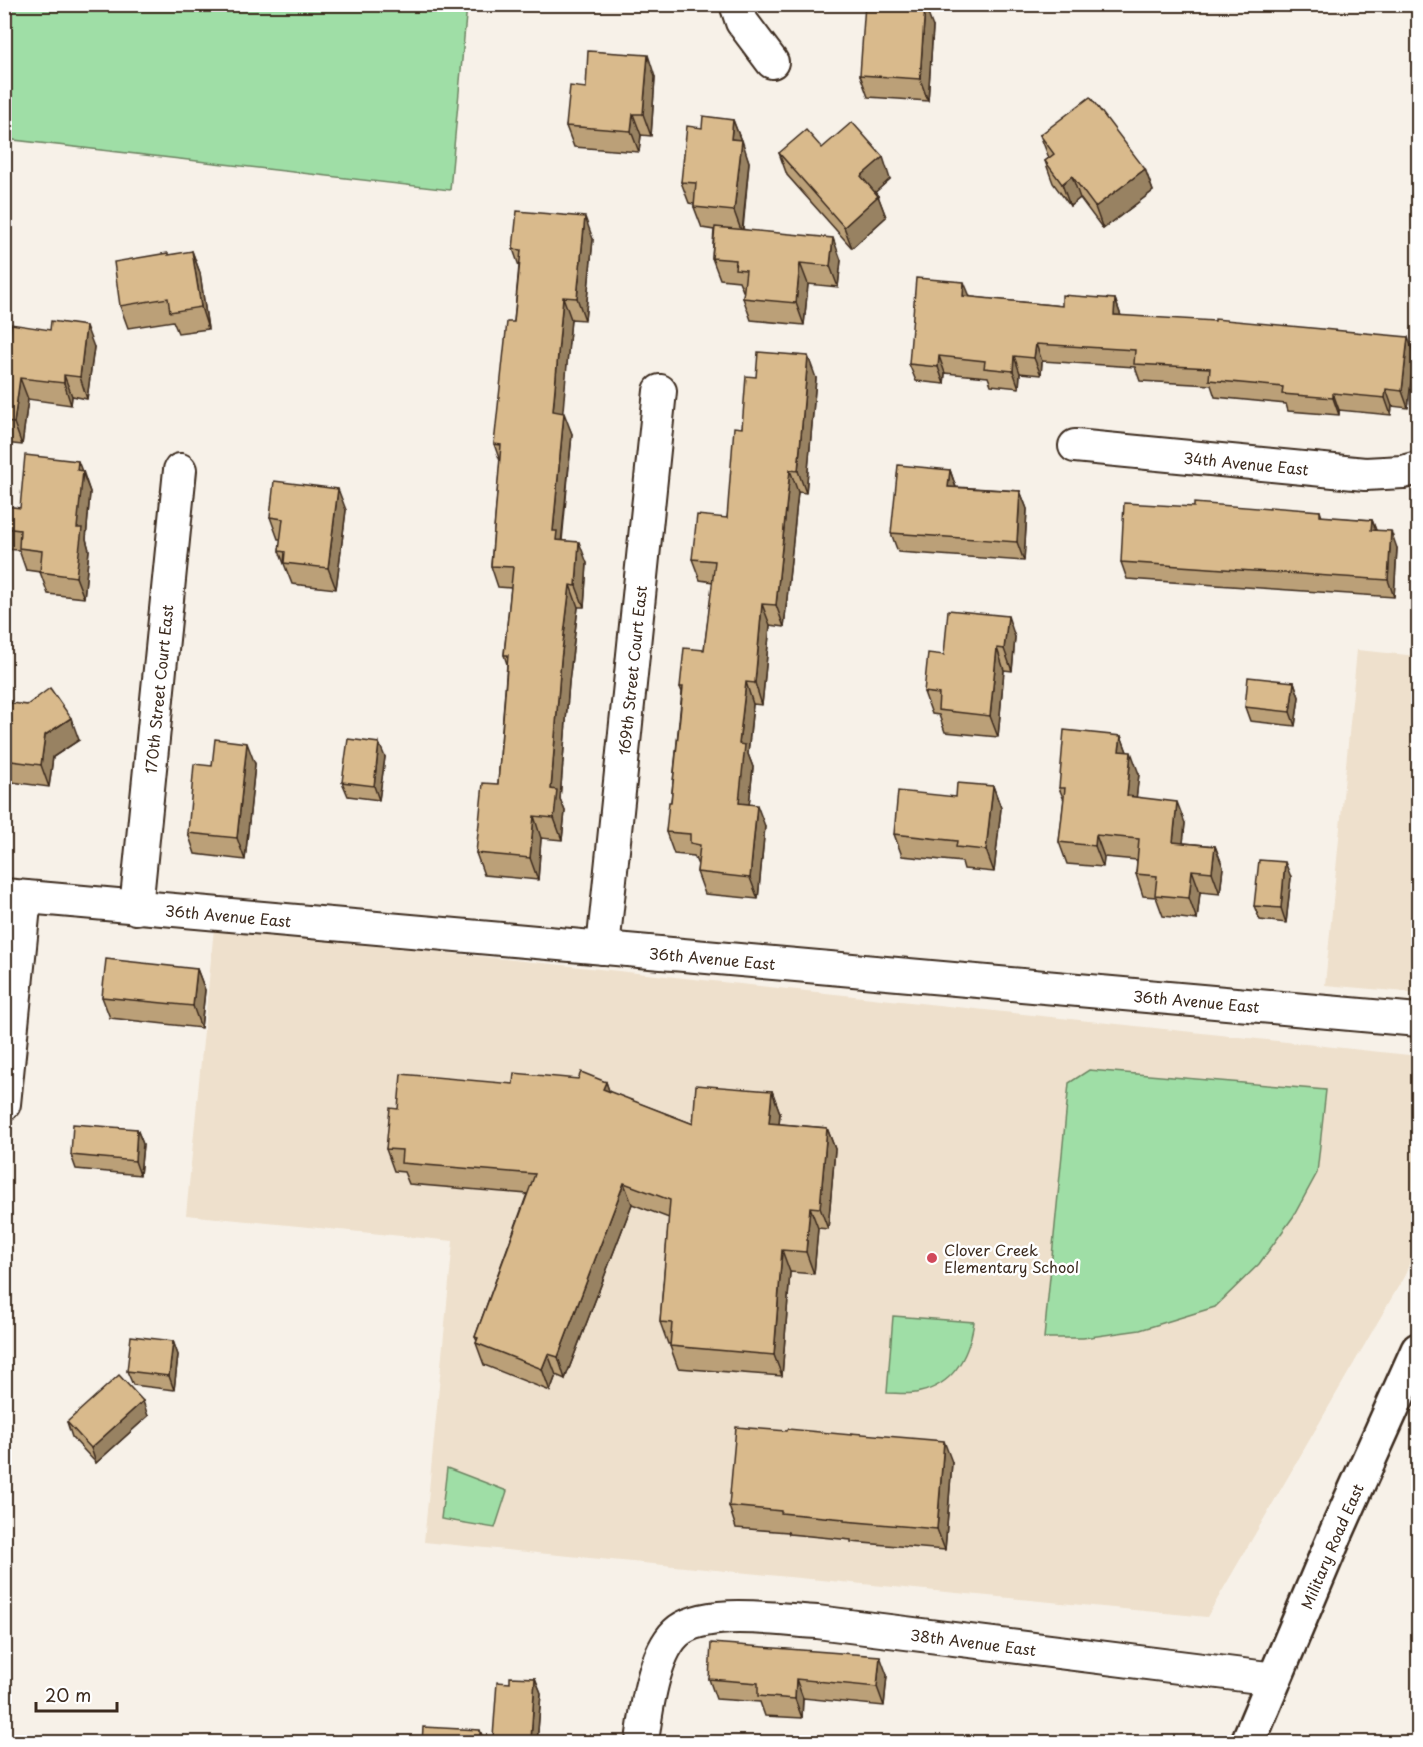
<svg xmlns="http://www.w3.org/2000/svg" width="1423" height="1747" font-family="'Playpen Sans',sans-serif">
  <rect width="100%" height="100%" fill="#f7f1e8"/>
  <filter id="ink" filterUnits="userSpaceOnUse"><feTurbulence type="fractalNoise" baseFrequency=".0167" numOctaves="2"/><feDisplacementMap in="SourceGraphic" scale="12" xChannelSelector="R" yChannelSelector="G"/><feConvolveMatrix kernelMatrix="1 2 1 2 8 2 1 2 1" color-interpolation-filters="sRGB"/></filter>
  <g filter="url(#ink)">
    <g fill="#eee0cc">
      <path d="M 1357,650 L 1418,656 L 1418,993 L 1325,985 Z"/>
      <path d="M 214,928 L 1418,1056 L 1418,1242 L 1405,1275 L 1207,1617 L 424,1542 L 453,1241 L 186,1215 Z"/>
    </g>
    <g fill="#9fdea6" stroke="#6d8462" stroke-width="1.5">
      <path d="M 4,5 L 467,5 L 450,190 L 5,139 Z"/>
      <path d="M 1089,1070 L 1326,1090 L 1317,1173 L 1293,1217 L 1259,1264 L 1215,1307 L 1140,1330 L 1083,1338 L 1044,1338 L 1069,1083 Z"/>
      <path d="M 893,1316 L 974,1322 C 969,1355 955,1384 920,1392 C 909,1395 897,1393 887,1393 Z"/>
      <path d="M 447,1468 L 507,1491 L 495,1528 L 441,1519 Z"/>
    </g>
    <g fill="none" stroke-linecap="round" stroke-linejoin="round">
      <defs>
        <g id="street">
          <path d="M 736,4 L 742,22 L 772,62"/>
          <path id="s1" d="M 1075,446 L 1365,474 L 1403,472 L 1418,468"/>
          <path id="s2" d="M 4,895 L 1418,1020"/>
          <path id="s3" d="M 136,908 L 180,470"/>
          <path id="s4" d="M 603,948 L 660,391"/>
          <path d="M 4,1104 L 25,897"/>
          <path id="s5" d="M 642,1742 C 646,1712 653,1655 676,1633 C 703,1607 781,1620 817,1622 L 1275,1679"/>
        </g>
        <g id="secondary">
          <path id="s6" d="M 1248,1742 L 1337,1531 L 1418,1350"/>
        </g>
      </defs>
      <use href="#street" stroke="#3b2a1e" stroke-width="36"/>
      <use href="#secondary" stroke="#3b2a1e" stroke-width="38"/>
      <use href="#street" stroke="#fff" stroke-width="32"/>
      <use href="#secondary" stroke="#fff" stroke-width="33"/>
    </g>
    <g fill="#bba078" stroke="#3b2a1e" stroke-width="1.5">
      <path d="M 933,27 L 928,101 L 868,97 L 860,75 Z"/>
      <path d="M 655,77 L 651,136 L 641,135 L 639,152 L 574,147 L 566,126 L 586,88 Z"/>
      <path d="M 733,120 L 749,162 L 743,229 L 841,260 L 838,287 L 808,284 L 804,325 L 751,320 L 743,298 L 744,291 L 743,291 L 739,281 L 720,279 L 712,258 L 714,230 L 702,228 L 694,207 L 694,204 L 689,203 L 681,182 L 702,128 Z"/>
      <path d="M 1040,135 L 1145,169 L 1153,191 L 1103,229 L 1080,198 L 1070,206 L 1053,183 L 1045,161 L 1049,158 Z"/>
      <path d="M 822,148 L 890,179 L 875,192 L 878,196 L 886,217 L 852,248 L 787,175 L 779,153 Z"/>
      <path d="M 593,239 L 585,320 L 571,319 L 562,412 L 572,434 L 562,541 L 587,563 L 584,607 L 578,607 L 569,682 L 560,799 L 565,811 L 562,840 L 541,838 L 538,880 L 484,875 L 476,853 L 498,784 L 507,664 L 504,655 L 511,588 L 498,587 L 491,566 L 500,461 L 494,444 L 514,322 L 519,266 L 513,249 Z"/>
      <path d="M 192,251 L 200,273 L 208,329 L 178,333 L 173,321 L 128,328 L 120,306 Z"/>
      <path d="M 970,297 L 1062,306 L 1115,299 L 1121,316 L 1414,354 L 1408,408 L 1392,406 L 1391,415 L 1339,410 L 1339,415 L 1288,411 L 1286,404 L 1215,397 L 1211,385 L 1140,381 L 1135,367 L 1042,361 L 1041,375 L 1020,373 L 1019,388 L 991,385 L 988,377 L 945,373 L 944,384 L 916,381 L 909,364 Z"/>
      <path d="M 4,336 L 94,347 L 87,399 L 72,396 L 71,405 L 28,399 L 22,445 L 4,443 Z"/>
      <path d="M 756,377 L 816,378 L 806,493 L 798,492 L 784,627 L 770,625 L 762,705 L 753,704 L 748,754 L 753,767 L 749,804 L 765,826 L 758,899 L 705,894 L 697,872 L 698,865 L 694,856 L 674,854 L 666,832 L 671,802 L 682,692 L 680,687 L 704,650 L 713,582 L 700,580 L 692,559 L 727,518 L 742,428 Z"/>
      <path d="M 950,470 L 956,487 L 1020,491 L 1027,509 L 1024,561 L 898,552 L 891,533 Z"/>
      <path d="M 83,471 L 90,492 L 86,539 L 89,550 L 84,598 L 48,594 L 40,572 L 26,570 L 19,550 L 4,549 L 4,506 L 20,508 Z"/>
      <path d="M 1270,509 L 1320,511 L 1322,517 L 1372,520 L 1376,530 L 1397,548 L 1394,597 L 1127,579 L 1121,562 Z"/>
      <path d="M 346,510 L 336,589 L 292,584 L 279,551 L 281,539 L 278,539 L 270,517 Z"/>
      <path d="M 1015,637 L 1012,671 L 1004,670 L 998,737 L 945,732 L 939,715 L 932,714 L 924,692 L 944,655 Z"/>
      <path d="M 1294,682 L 1299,697 L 1295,726 L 1250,721 L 1245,707 Z"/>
      <path d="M 4,702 L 79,740 L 53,757 L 49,787 L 4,781 Z"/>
      <path d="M 1121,736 L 1127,752 L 1139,774 L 1136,797 L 1185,823 L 1183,843 L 1215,846 L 1223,867 L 1220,894 L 1200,892 L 1197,920 L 1163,916 L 1156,897 L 1143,896 L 1136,874 L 1137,860 L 1104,857 L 1103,867 L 1067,864 L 1059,842 L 1064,800 L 1059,788 Z"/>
      <path d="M 385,757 L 379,800 L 348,796 L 342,782 Z"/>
      <path d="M 255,764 L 245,860 L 195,854 L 188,833 Z"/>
      <path d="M 993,786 L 1001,808 L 994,872 L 964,869 L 962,862 L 902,856 L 894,834 L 956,797 Z"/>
      <path d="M 1291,877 L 1286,923 L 1260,920 L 1254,906 Z"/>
      <path d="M 197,969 L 205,990 L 201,1028 L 110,1018 L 102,997 Z"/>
      <path d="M 606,1082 L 609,1092 L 693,1124 L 772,1091 L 780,1113 L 779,1124 L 827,1128 L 835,1149 L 828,1229 L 818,1228 L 814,1274 L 790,1272 L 782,1376 L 678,1368 L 670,1346 L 671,1344 L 668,1344 L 660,1322 L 669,1218 L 632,1204 L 565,1379 L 556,1375 L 550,1391 L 484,1365 L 476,1343 L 477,1341 L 475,1337 L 527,1194 L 409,1184 L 404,1172 L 394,1171 L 386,1149 L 398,1109 L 513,1084 Z"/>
      <path d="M 137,1129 L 143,1144 L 140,1175 L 76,1169 L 71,1155 Z"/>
      <path d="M 173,1341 L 178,1355 L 174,1390 L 133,1385 L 127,1371 Z"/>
      <path d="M 148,1416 L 96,1463 L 72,1437 L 67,1422 Z"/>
      <path d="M 952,1462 L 945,1550 L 851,1542 L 851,1540 L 789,1534 L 788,1532 L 736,1528 L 729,1506 Z"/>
      <path d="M 887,1675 L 884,1706 L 803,1698 L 802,1718 L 765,1716 L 760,1702 L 716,1699 L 709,1679 Z"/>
      <path d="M 535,1678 L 541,1693 L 537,1743 L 495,1743 L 493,1737 L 510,1683 Z"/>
    </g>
    <g fill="#988262" stroke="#3b2a1e" stroke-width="1.5">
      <path d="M 925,6 L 933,27 L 928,101 L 920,79 Z"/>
      <path d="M 648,55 L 655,77 L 651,136 L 643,114 Z"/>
      <path d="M 633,114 L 641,135 L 639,152 L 631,131 Z"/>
      <path d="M 733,120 L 741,141 L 731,139 Z"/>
      <path d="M 742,140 L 749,162 L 742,233 L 734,211 Z"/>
      <path d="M 883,157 L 890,179 L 869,198 L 861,176 Z"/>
      <path d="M 1145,169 L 1153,191 L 1103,229 L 1095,207 Z"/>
      <path d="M 1072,176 L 1080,198 L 1070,206 L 1062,184 Z"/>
      <path d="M 878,196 L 886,217 L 852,248 L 844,227 Z"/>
      <path d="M 585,217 L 593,239 L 585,320 L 577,298 Z"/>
      <path d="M 833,238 L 841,260 L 838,287 L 830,266 Z"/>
      <path d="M 192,251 L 200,273 L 208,329 L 201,307 Z"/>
      <path d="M 800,263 L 808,284 L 804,325 L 796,303 Z"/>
      <path d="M 964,282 L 971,299 L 963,296 Z"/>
      <path d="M 563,297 L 571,319 L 561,433 L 553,411 Z"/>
      <path d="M 1115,299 L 1121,316 L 1114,315 Z"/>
      <path d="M 86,326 L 94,347 L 87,399 L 80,377 Z"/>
      <path d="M 1408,337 L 1414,354 L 1408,408 L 1402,391 Z"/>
      <path d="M 1036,344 L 1042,361 L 1041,375 L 1034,358 Z"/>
      <path d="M 808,356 L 816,378 L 806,493 L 798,471 Z"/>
      <path d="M 939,356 L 945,373 L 944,384 L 938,367 Z"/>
      <path d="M 1014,356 L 1020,373 L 1019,388 L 1013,371 Z"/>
      <path d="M 64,375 L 72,396 L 71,405 L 64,383 Z"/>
      <path d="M 20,378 L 28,399 L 22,445 L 14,423 Z"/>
      <path d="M 1386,389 L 1392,406 L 1391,415 L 1385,398 Z"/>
      <path d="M 1333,393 L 1339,410 L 1339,415 L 1333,398 Z"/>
      <path d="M 564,413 L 572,434 L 561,544 L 564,562 L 553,531 Z"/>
      <path d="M 78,461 L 90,492 L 86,539 L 89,550 L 84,598 L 76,577 L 77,470 Z"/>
      <path d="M 790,470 L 798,492 L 784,627 L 776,605 Z"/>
      <path d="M 950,470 L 956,488 L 948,487 Z"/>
      <path d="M 338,489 L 346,510 L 336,589 L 328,568 Z"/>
      <path d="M 1020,491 L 1027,509 L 1024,561 L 1017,542 Z"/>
      <path d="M 1372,520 L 1378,536 L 1371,530 Z"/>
      <path d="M 1391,531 L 1397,548 L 1394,597 L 1388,580 Z"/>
      <path d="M 579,542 L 587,563 L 584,607 L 576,586 Z"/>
      <path d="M 570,585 L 578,607 L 569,682 L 560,799 L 565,811 L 562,840 L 554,818 L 551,789 L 561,660 Z"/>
      <path d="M 762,604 L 770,625 L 762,705 L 755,683 Z"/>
      <path d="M 1008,616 L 1015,637 L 1012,671 L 1004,649 Z"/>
      <path d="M 997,648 L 1004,670 L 998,737 L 990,716 Z"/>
      <path d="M 746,682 L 753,704 L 748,754 L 753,767 L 747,825 L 739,803 L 739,744 Z"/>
      <path d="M 1294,682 L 1299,697 L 1295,726 L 1290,712 Z"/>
      <path d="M 71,718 L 79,740 L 53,757 L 49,787 L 41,765 L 45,735 Z"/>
      <path d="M 1121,736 L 1129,757 L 1119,751 Z"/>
      <path d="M 247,743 L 255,764 L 245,860 L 237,838 Z"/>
      <path d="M 379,743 L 385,757 L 379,800 L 374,786 Z"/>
      <path d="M 1131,752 L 1139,774 L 1134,818 L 1127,796 Z"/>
      <path d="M 993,786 L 1001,808 L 994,872 L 986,850 Z"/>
      <path d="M 1177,802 L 1185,823 L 1181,863 L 1173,842 Z"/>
      <path d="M 757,805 L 765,826 L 758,899 L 750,878 Z"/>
      <path d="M 534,816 L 541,838 L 538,880 L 530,858 Z"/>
      <path d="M 1096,835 L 1104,857 L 1103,867 L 1095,846 Z"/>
      <path d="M 1215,846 L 1223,867 L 1220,894 L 1212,872 Z"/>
      <path d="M 1285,862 L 1291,877 L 1286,923 L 1281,908 Z"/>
      <path d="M 1192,870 L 1200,892 L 1197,920 L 1189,898 Z"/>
      <path d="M 197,969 L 205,990 L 201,1028 L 193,1006 Z"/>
      <path d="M 606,1082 L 614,1104 L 603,1089 Z"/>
      <path d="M 772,1091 L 780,1113 L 777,1144 L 769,1123 Z"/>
      <path d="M 827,1128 L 835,1149 L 828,1229 L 820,1208 Z"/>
      <path d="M 137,1129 L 143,1144 L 140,1175 L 135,1161 Z"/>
      <path d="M 624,1183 L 632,1204 L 565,1379 L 558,1357 Z"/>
      <path d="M 810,1207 L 818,1228 L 814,1274 L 806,1252 Z"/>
      <path d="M 782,1250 L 790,1272 L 782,1376 L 774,1355 Z"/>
      <path d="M 173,1341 L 178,1355 L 174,1390 L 169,1376 Z"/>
      <path d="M 548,1354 L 556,1375 L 550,1391 L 542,1369 Z"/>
      <path d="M 143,1401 L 148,1416 L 96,1463 L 91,1448 Z"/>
      <path d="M 944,1441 L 952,1462 L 945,1550 L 937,1529 Z"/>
      <path d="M 880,1656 L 887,1675 L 884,1706 L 877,1687 Z"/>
      <path d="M 535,1678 L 541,1693 L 537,1743 L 532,1743 L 531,1740 Z"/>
      <path d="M 796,1679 L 803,1698 L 802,1718 L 795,1699 Z"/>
      <path d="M 480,1730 L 485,1743 L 480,1743 Z"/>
    </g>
    <g fill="#d9ba8c" stroke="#3b2a1e" stroke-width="1.5">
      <path d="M 865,4 L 910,4 L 925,6 L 920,79 L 860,75 Z"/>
      <path d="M 588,51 L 648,55 L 643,114 L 633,114 L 631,131 L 566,126 L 570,86 L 586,88 Z"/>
      <path d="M 1090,97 L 1145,169 L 1095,207 L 1072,176 L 1062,184 L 1045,161 L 1054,154 L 1040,135 Z"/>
      <path d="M 703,116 L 733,120 L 731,139 L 742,140 L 734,211 L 694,207 L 696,183 L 681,182 L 687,126 L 702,128 Z"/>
      <path d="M 852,122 L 883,157 L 861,176 L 878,196 L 844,227 L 779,153 L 806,130 L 822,148 Z"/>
      <path d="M 517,211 L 585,217 L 577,298 L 563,297 L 553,411 L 564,413 L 553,531 L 557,531 L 556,540 L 579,542 L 576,586 L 570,585 L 561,660 L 551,789 L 557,790 L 554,818 L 534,816 L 530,858 L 476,853 L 483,783 L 498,784 L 508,655 L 504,655 L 513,567 L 491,566 L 501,445 L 494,444 L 507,322 L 514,322 L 521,250 L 513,249 Z"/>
      <path d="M 715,227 L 833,238 L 830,266 L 800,263 L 796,303 L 743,298 L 746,270 L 735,269 L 736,260 L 712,258 Z"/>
      <path d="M 192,251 L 201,307 L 170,312 L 168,298 L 120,306 L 114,262 L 168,253 L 168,255 Z"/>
      <path d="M 916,278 L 964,282 L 963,296 L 1062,306 L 1062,295 L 1115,299 L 1114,315 L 1215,321 L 1215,319 L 1408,337 L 1402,391 L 1386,389 L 1385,398 L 1333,393 L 1333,398 L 1282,394 L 1283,387 L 1209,380 L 1210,368 L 1134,364 L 1135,350 L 1036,344 L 1034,358 L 1014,356 L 1013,371 L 984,368 L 985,361 L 939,356 L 938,367 L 909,364 Z"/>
      <path d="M 51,321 L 86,326 L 80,377 L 64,375 L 64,383 L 20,378 L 14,423 L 4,422 L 4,336 L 10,336 L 11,324 L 50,330 Z"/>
      <path d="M 758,352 L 808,356 L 798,471 L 790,470 L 776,605 L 762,604 L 755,683 L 746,682 L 739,744 L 745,745 L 739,803 L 757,805 L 750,878 L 697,872 L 700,845 L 690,843 L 690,834 L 666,832 L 669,802 L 671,802 L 683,687 L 680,687 L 684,648 L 704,650 L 715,561 L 692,559 L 697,515 L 727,518 L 734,427 L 742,428 L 746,376 L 756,377 Z"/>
      <path d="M 25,455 L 78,461 L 77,470 L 83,471 L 77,528 L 82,528 L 76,577 L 40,572 L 42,551 L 19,548 L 20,530 L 4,528 L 4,506 L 20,508 Z"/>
      <path d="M 898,465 L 950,470 L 948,487 L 1020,491 L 1017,542 L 891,533 Z"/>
      <path d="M 274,481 L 338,489 L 328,568 L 284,563 L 285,552 L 279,551 L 283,519 L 270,517 Z"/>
      <path d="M 1124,503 L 1194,507 L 1194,503 L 1270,509 L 1270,507 L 1320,511 L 1320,516 L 1372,520 L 1371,530 L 1391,531 L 1388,580 L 1121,562 Z"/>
      <path d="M 948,610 L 1008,616 L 1004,649 L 997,648 L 990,716 L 938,710 L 939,694 L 924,692 L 928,653 L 944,655 Z"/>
      <path d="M 1248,677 L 1294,682 L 1290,712 L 1245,707 Z"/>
      <path d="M 50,688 L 71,718 L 45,735 L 41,765 L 4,760 L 4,702 L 27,705 Z"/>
      <path d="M 1064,730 L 1121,736 L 1119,751 L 1131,752 L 1127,796 L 1177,802 L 1173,842 L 1215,846 L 1212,872 L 1192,870 L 1189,898 L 1155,895 L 1157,876 L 1136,874 L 1139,839 L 1096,835 L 1095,846 L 1059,842 L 1065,788 L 1059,788 Z"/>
      <path d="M 215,739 L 247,743 L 237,838 L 188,833 L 194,764 L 212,766 Z"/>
      <path d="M 348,739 L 379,743 L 374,786 L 342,782 Z"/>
      <path d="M 957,783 L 993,786 L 986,850 L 956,847 L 957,841 L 894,834 L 898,791 L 956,797 Z"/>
      <path d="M 1259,860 L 1285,862 L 1281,908 L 1254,906 Z"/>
      <path d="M 106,959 L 197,969 L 193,1006 L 102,997 Z"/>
      <path d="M 581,1072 L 606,1082 L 603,1089 L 693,1124 L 696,1085 L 772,1091 L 769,1123 L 827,1128 L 820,1208 L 810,1207 L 806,1252 L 782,1250 L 774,1355 L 670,1346 L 672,1323 L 660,1322 L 670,1200 L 624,1183 L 558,1357 L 548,1354 L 542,1369 L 476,1343 L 478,1338 L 475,1337 L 535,1174 L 401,1163 L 402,1150 L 386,1149 L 390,1108 L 398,1109 L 401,1074 L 513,1084 L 514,1073 L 578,1079 Z"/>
      <path d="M 73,1124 L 137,1129 L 135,1161 L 71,1155 Z"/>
      <path d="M 131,1336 L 173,1341 L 169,1376 L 127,1371 Z"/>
      <path d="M 119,1375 L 143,1401 L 91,1448 L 67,1422 Z"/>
      <path d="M 736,1427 L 787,1431 L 788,1429 L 851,1435 L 851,1433 L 944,1441 L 937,1529 L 844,1521 L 844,1519 L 781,1513 L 781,1511 L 729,1506 Z"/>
      <path d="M 711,1643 L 880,1656 L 877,1687 L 796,1679 L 795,1699 L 758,1696 L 758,1683 L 709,1679 Z"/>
      <path d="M 510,1677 L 535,1678 L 531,1740 L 493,1737 L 497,1682 L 510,1683 Z"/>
      <path d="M 423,1727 L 480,1730 L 480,1743 L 422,1743 Z"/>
    </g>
  </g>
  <circle fill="#d1495b" stroke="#fff" stroke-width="2" cx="932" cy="1258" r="6"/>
  <g text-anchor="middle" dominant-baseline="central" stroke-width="5" stroke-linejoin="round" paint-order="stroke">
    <g font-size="15" fill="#3b2a1e" stroke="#fff">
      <text stroke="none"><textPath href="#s1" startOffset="172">34th Avenue East</textPath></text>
      <text stroke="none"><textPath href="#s4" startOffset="279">169th Street Court East</textPath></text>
      <text stroke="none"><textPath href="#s3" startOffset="220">170th Street Court East</textPath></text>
      <text stroke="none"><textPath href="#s2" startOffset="225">36th Avenue East</textPath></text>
      <text stroke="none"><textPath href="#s2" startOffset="711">36th Avenue East</textPath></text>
      <text stroke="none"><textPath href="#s2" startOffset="1197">36th Avenue East</textPath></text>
      <text stroke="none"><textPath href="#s6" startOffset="213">Military Road East</textPath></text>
      <text stroke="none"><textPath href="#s5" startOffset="418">38th Avenue East</textPath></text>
    </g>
    <g font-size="15" fill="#3b2a1e" stroke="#fff" text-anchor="start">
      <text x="944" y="1249">Clover Creek<tspan x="944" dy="17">Elementary School</tspan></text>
    </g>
  </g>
  <rect width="1423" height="1747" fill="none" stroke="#fff" stroke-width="24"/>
  <rect x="12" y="12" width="1399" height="1723" fill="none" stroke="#3b2a1e" stroke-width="2" filter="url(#ink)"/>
  <path d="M36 1702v9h81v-9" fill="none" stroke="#3b2a1e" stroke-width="3"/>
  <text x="45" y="1702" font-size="18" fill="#3b2a1e" stroke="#ffffff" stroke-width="4.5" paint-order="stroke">20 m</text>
</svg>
